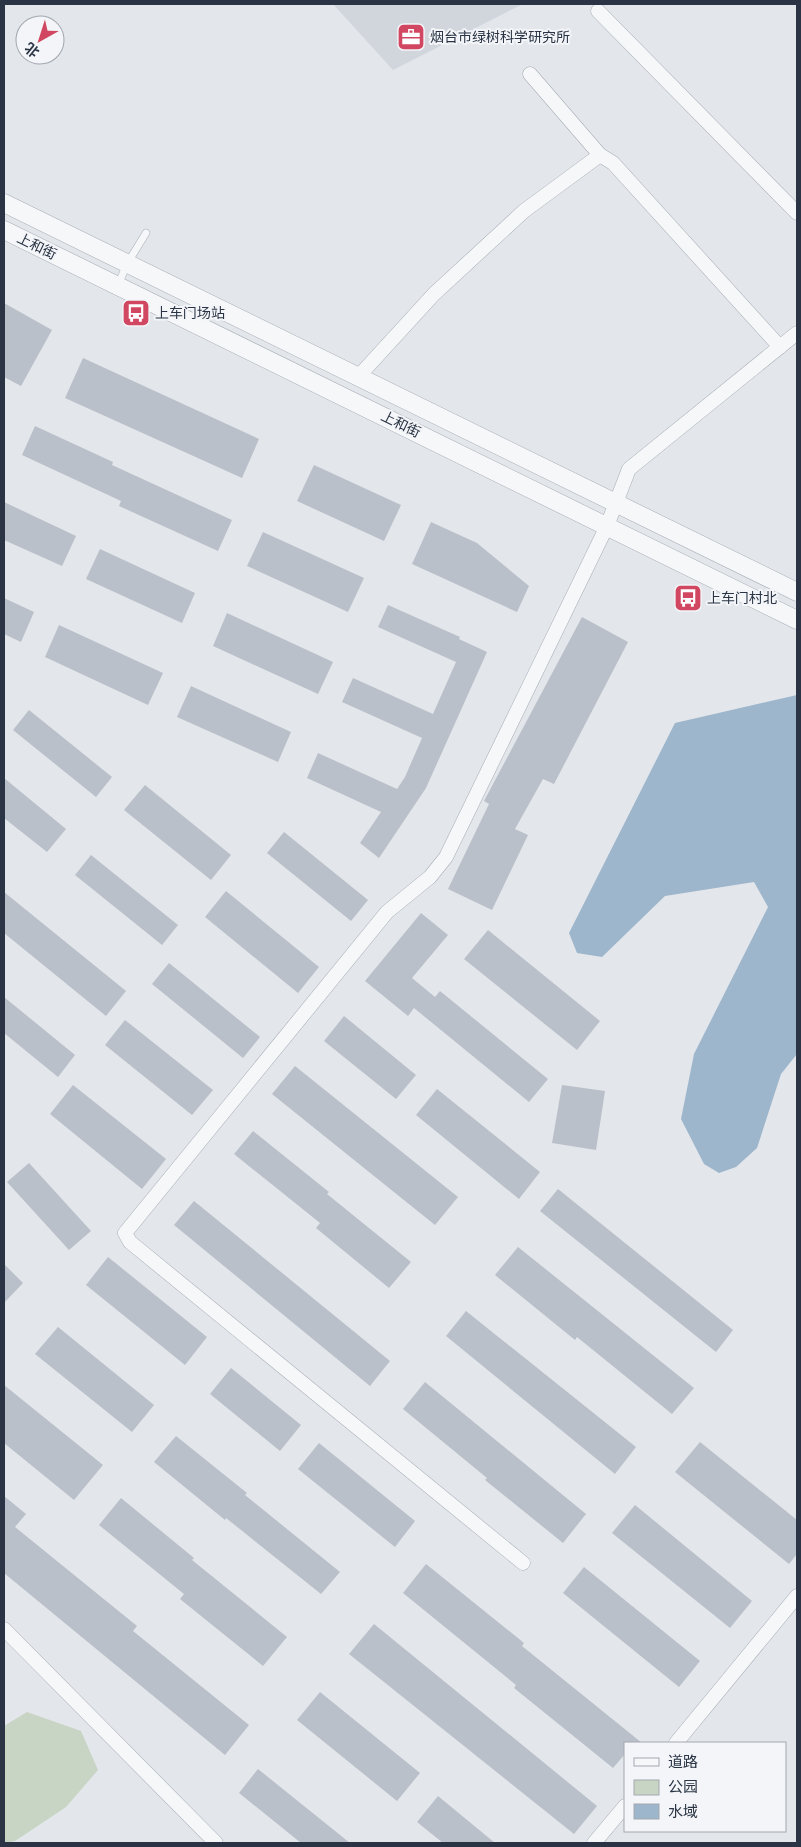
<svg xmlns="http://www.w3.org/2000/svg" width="801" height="1847" font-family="Roboto,'Noto Sans SC',sans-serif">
  <rect width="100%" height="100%" fill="#e3e6eb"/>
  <path fill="#d1d6dd" d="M 333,4 L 523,4 L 393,70 Z"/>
  <path fill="#c9d5c4" d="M 27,1712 L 81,1731 L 98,1770 L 66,1807 L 15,1841 L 4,1843 L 4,1726 Z"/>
  <path fill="#9db6cc" d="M 797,695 L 797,1054 L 781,1074 L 757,1148 L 736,1167 L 719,1173 L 704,1164 L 681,1119 L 694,1054 L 768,907 L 754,882 L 665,896 L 602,957 L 577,953 L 569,933 L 675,723 Z"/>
  <g fill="#bac0c9">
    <path d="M 4,303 L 52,330 L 21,386 L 4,377 Z"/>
    <path d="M 83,358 L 259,439 L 242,478 L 65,398 Z"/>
    <path d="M 35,426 L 113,462 L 112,465 L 232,520 L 218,551 L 119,506 L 121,501 L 22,455 Z"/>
    <path d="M 314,465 L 401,505 L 384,541 L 297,501 Z"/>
    <path d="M 4,502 L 76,536 L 62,566 L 4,540 Z"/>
    <path d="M 431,522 L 477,543 L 529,586 L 517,612 L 412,564 Z"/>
    <path d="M 263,532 L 364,578 L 348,612 L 247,566 Z"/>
    <path d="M 100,549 L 195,593 L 182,623 L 86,579 Z"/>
    <path d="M 4,598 L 34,612 L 21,642 L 4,634 Z"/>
    <path d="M 388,605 L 460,637 L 459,639 L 487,652 L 426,788 L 379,858 L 360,843 L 381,812 L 307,778 L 318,753 L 397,789 L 405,777 L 422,738 L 342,702 L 353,678 L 433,714 L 456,662 L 378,627 Z"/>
    <path d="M 227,613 L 333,662 L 318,694 L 213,646 Z"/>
    <path d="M 582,617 L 628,642 L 554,784 L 543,779 L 515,829 L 528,835 L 492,910 L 448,889 L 489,804 L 484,801 Z"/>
    <path d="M 59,625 L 163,673 L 148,705 L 45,657 Z"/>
    <path d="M 191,686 L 291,732 L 278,762 L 177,717 Z"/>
    <path d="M 29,710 L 112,777 L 96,797 L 13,730 Z"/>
    <path d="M 4,778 L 66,829 L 47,852 L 4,818 Z"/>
    <path d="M 145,785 L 231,855 L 211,880 L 124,810 Z"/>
    <path d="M 284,832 L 368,900 L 351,921 L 267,853 Z"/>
    <path d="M 91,855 L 178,925 L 162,945 L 75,875 Z"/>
    <path d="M 226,891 L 319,967 L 298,993 L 205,917 Z"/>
    <path d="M 4,892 L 126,991 L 106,1016 L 4,933 Z"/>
    <path d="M 421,913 L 448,935 L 412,978 L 435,997 L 440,991 L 548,1079 L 529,1102 L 414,1008 L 408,1016 L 365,981 Z"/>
    <path d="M 488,930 L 600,1021 L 577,1050 L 464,959 Z"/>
    <path d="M 169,963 L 260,1037 L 243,1058 L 152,984 Z"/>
    <path d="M 4,997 L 75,1055 L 58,1077 L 4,1033 Z"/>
    <path d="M 344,1016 L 416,1075 L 396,1099 L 324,1041 Z"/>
    <path d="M 125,1020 L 213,1090 L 192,1115 L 105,1045 Z"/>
    <path d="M 295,1066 L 458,1197 L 435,1225 L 272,1094 Z"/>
    <path d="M 73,1085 L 166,1159 L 142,1189 L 50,1114 Z"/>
    <path d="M 562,1085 L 605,1091 L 596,1150 L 552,1143 Z"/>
    <path d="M 437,1089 L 540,1172 L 519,1199 L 416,1115 Z"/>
    <path d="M 253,1131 L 329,1192 L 327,1194 L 411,1262 L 389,1288 L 316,1228 L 320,1223 L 234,1154 Z"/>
    <path d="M 29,1163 L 91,1231 L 69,1250 L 7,1182 Z"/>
    <path d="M 558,1189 L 733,1330 L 716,1352 L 540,1211 Z"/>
    <path d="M 194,1201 L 390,1361 L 370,1386 L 174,1225 Z"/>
    <path d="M 518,1247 L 694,1388 L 672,1414 L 577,1337 L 575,1340 L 495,1275 Z"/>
    <path d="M 108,1257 L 207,1337 L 185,1365 L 86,1285 Z"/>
    <path d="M 4,1264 L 23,1283 L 4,1303 Z"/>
    <path d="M 466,1311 L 636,1447 L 615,1474 L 446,1336 Z"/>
    <path d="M 58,1327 L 154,1405 L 132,1432 L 35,1354 Z"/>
    <path d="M 231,1368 L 301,1425 L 280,1451 L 210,1394 Z"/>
    <path d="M 425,1382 L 586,1514 L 563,1543 L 485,1480 L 487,1478 L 403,1409 Z"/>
    <path d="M 4,1385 L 103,1465 L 74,1500 L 4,1443 Z"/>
    <path d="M 176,1436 L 247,1493 L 245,1495 L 340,1572 L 321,1594 L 226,1518 L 225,1520 L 154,1462 Z"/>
    <path d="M 700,1442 L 797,1520 L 797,1554 L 789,1564 L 675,1472 Z"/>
    <path d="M 319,1443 L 415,1521 L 395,1547 L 298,1469 Z"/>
    <path d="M 4,1496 L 26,1514 L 15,1527 L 137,1626 L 133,1631 L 249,1725 L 225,1755 L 4,1573 Z"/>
    <path d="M 121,1498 L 194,1558 L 192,1560 L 287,1637 L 263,1666 L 180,1599 L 184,1594 L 99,1525 Z"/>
    <path d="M 635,1505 L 752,1601 L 730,1628 L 612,1533 Z"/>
    <path d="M 426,1564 L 524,1643 L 522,1646 L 642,1743 L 625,1743 L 625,1754 L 613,1768 L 514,1688 L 516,1685 L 403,1593 Z"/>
    <path d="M 584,1567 L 700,1661 L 679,1687 L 563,1593 Z"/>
    <path d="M 374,1624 L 597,1806 L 574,1834 L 349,1654 Z"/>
    <path d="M 320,1692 L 420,1773 L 397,1801 L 297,1720 Z"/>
    <path d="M 258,1769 L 350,1843 L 301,1843 L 239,1793 Z"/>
    <path d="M 438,1796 L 495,1843 L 443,1843 L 417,1822 Z"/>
  </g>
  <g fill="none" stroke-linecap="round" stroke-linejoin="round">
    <defs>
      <path id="service" d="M 118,285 L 127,264 L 146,233"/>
      <g id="minor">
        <path d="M 598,11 L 797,213"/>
        <path d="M 530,74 L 600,155 L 613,163 L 780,347"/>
        <path d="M 358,377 L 434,294 L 524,211 L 600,155"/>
        <path d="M 523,1563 L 130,1242 L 125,1233 L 387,912 L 430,877 L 446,857 L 607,526 L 629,469 L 797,333"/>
        <path d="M 4,1629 L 216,1843"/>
        <path d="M 676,1743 L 797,1596"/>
        <path d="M 594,1843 L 625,1806"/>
      </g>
      <g id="tertiary">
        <path d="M 4,203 L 797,592"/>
        <path d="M 4,230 L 797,620"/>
      </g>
    </defs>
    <use href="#service" stroke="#a8adb6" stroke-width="8"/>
    <use href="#minor" stroke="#a8adb6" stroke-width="15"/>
    <use href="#tertiary" stroke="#a8adb6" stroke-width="19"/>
    <use href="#service" stroke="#f6f7f9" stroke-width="7"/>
    <use href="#minor" stroke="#f6f7f9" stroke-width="14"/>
    <use href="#tertiary" stroke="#f6f7f9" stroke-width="18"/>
  </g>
  <defs>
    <symbol id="office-square" viewBox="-11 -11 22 22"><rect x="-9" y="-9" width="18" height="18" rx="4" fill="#d14761" stroke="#f3f5f8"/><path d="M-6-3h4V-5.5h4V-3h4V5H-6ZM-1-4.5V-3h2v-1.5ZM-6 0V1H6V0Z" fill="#fff"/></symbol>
    <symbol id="bus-square" viewBox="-11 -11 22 22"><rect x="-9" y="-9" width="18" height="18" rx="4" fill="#d14761" stroke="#f3f5f8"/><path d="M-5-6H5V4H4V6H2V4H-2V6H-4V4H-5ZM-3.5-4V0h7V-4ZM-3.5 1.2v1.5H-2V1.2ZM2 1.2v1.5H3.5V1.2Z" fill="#fff"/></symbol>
  </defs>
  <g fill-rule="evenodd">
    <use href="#office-square" x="395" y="21" width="32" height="32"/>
    <use href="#bus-square" x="120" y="297" width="32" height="32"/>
    <use href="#bus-square" x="672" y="582" width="32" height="32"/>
  </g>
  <g text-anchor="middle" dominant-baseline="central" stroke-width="4" stroke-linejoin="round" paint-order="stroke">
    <g font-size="14" fill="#2a3444" stroke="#f3f5f8" text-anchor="start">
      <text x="430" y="37">烟台市绿树科学研究所</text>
      <text x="155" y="313">上车门场站</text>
      <text x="707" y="598">上车门村北</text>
    </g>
    <g font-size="14" fill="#2a3444" stroke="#f3f5f8">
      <text transform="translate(37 246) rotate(26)">上和街</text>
      <text transform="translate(401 424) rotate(26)">上和街</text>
    </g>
  </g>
  <rect width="801" height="1847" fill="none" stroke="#2a3444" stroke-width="10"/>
  <rect x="624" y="1742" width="162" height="90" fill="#f3f5f8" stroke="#a3a8b0"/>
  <rect x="634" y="1758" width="25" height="8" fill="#f6f7f9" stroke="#a3a8b0"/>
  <text x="668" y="1767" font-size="15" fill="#2a3444">道路</text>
  <rect x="634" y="1780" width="25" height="15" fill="#c9d5c4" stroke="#a3a8b0"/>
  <text x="668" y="1792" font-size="15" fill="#2a3444">公园</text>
  <rect x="634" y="1804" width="25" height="15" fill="#9db6cc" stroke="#a3a8b0"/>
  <text x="668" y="1817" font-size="15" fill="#2a3444">水域</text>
  <g transform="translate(40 40) rotate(219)"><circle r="24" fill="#f3f5f8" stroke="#a3a8b0"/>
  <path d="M0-4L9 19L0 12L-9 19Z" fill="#d14761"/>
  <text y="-8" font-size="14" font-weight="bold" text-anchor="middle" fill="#2a3444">北</text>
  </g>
</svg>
